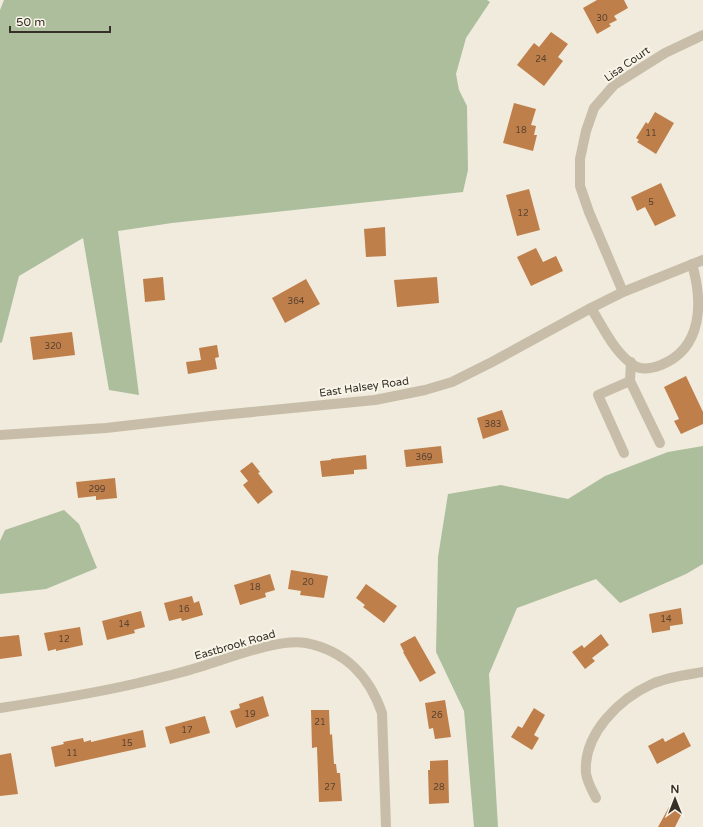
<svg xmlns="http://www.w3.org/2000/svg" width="703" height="827" font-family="'Varela Round',sans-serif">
  <rect width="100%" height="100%" fill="#f0ebdc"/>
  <g fill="#acbe9c">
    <path d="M 4,0 L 487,0 L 490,2 L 466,38 L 456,74 L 459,90 L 467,106 L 468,170 L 463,192 L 172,223 L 118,231 L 139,395 L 109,390 L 83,238 L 19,276 L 2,342 L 0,343 L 0,10 Z"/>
    <path d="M 703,446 L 703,564 L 686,574 L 620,603 L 596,579 L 517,608 L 489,674 L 498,827 L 474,827 L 464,711 L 436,652 L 438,557 L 448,494 L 501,485 L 568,499 L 605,476 L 668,452 Z"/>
    <path d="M 64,510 L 79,524 L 97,568 L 46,589 L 0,594 L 0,541 L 5,530 Z"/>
  </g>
  <g fill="#bf7f4b">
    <path d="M 597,0 L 624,0 L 628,8 L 614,16 L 617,20 L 609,24 L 611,26 L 597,34 L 583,8 Z"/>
    <path d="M 551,32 L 568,44 L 558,57 L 563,61 L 544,86 L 517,65 L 534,43 L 539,47 Z"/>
    <path d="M 514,103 L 536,109 L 531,125 L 536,126 L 534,135 L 537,135 L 533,151 L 503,143 Z"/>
    <path d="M 655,112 L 674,123 L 656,154 L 637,142 L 639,140 L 636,138 L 646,122 L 648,124 Z"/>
    <path d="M 661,183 L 676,216 L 655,226 L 645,207 L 637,211 L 631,197 Z"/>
    <path d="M 529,189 L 540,230 L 517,236 L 506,195 Z"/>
    <path d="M 385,227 L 386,256 L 366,257 L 364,229 Z"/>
    <path d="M 536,248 L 543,262 L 556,256 L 563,271 L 531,286 L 517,257 Z"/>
    <path d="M 163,277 L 165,300 L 145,302 L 143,279 Z"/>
    <path d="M 437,277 L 439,303 L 397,307 L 394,280 Z"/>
    <path d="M 306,279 L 320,304 L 285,323 L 272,298 Z"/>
    <path d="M 72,332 L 75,355 L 33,360 L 30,337 Z"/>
    <path d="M 217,345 L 219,357 L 215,358 L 217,369 L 188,374 L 186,362 L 201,360 L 199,348 Z"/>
    <path d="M 686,376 L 703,412 L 703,424 L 681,434 L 674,421 L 679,419 L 664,387 Z"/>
    <path d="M 502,410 L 509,430 L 483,439 L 477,418 Z"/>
    <path d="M 441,446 L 443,463 L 406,467 L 404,450 Z"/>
    <path d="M 366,455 L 367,469 L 354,470 L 354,474 L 322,477 L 320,461 L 331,460 L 331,459 Z"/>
    <path d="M 252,462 L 260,472 L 258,473 L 273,492 L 258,504 L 243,485 L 248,481 L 240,471 Z"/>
    <path d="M 115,478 L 117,498 L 96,500 L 96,496 L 78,498 L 76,482 Z"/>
    <path d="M 291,570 L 328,576 L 324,598 L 300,595 L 301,591 L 288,589 Z"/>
    <path d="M 270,574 L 275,590 L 265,593 L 266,597 L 240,605 L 234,585 Z"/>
    <path d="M 366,584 L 397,606 L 384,623 L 363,607 L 365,605 L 356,598 Z"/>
    <path d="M 192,596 L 194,603 L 199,601 L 203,615 L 182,621 L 181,618 L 169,621 L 164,603 Z"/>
    <path d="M 681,608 L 683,624 L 670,626 L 670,630 L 652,633 L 649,614 Z"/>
    <path d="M 141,611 L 145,627 L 134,630 L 135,633 L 107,640 L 102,621 Z"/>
    <path d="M 80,627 L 83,645 L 56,651 L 56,649 L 48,651 L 44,633 Z"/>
    <path d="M 601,634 L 609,645 L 592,658 L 595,661 L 585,669 L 572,652 L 582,645 L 584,648 Z"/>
    <path d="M 19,635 L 22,656 L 0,659 L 0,637 Z"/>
    <path d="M 415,636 L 436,673 L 420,682 L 403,652 L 404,652 L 400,644 Z"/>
    <path d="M 263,696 L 269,716 L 236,728 L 230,711 L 240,708 L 239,704 Z"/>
    <path d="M 445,700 L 451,737 L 435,739 L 433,728 L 429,729 L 425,703 Z"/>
    <path d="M 534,708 L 545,715 L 534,735 L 539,738 L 532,750 L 511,737 L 518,726 L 522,728 Z"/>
    <path d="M 311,710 L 329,710 L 330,735 L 332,734 L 334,764 L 336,764 L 337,773 L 340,773 L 342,801 L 319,802 L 317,747 L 312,748 Z"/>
    <path d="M 205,716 L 210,733 L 170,744 L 165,727 Z"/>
    <path d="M 143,730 L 146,747 L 55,767 L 51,747 L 64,744 L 63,742 L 83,738 L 84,742 L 91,740 L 91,742 Z"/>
    <path d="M 684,732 L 691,746 L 657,764 L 648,746 L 663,738 L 665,742 Z"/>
    <path d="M 11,753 L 18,794 L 0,796 L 0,755 Z"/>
    <path d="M 448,760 L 449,803 L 429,804 L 428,770 L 430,770 L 430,761 Z"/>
    <path d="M 669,807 L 682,813 L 675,827 L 658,827 Z"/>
  </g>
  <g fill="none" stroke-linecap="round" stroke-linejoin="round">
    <g stroke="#c8bda8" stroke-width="10">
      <path d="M 623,292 L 589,212 L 580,186 L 580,159 L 586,131 L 594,108 L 614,85 L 665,53 L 703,35"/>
      <path d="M 591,308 C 603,327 615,354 635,366 C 643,371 653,368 661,365 C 703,348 703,302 692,264"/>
      <path d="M 630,381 L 660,443"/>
      <path d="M 0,435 L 106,428 L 211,416 L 375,400 L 425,390 L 452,382 L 492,362 L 591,308 L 623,292 L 703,260"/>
      <path d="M 624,453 L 598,395 L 630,381 L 631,362"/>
      <path d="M 0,708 C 46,701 92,694 138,683 C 159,678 181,673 203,666 C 229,658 279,638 306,643 C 346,651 369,676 382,713 L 386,827"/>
      <path d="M 596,798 C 592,790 587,782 586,773 C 583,734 619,699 652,684 C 668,677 686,675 703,672"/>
    </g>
  </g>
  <g text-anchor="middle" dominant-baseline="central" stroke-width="4" stroke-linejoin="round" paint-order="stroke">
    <g font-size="9" fill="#584331">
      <text x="602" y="18">30</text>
      <text x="541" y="59">24</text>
      <text x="521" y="130">18</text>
      <text x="651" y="133">11</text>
      <text x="651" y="202">5</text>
      <text x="523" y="213">12</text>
      <text x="296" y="301">364</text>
      <text x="53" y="346">320</text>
      <text x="493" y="424">383</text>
      <text x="424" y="457">369</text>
      <text x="97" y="489">299</text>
      <text x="308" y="582">20</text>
      <text x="255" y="587">18</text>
      <text x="184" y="609">16</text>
      <text x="666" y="619">14</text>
      <text x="124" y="624">14</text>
      <text x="64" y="639">12</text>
      <text x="250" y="714">19</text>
      <text x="437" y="715">26</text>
      <text x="320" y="722">21</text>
      <text x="187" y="730">17</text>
      <text x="127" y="743">15</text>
      <text x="72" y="753">11</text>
      <text x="330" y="787">27</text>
      <text x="439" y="787">28</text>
    </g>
    <g font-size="11" fill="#352f28" stroke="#f8f4e8">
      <text transform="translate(627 64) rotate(-35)">Lisa Court</text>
      <text transform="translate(364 387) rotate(-8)">East Halsey Road</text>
      <text transform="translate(235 645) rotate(-16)">Eastbrook Road</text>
    </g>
  </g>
  <g transform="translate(675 799)" stroke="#f8f4e8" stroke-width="3" paint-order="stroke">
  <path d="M0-3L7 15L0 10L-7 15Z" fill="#352f28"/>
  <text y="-6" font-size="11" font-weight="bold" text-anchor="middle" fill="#352f28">N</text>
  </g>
  <path d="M10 26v6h100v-6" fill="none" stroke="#352f28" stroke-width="2"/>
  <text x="16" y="26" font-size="12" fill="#352f28" stroke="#f8f4e8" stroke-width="3" paint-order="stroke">50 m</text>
</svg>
